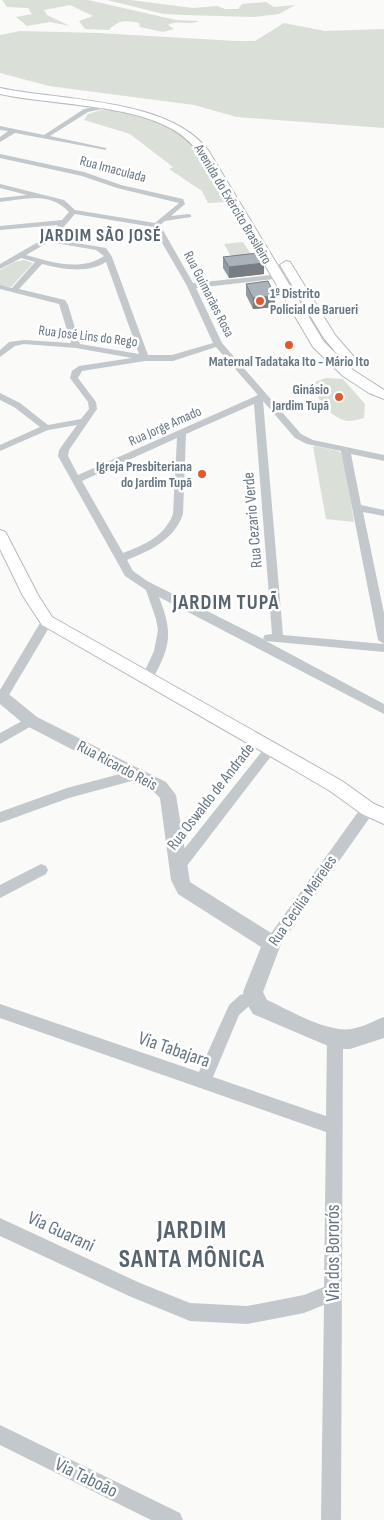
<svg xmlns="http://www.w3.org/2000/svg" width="384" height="1520" font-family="'Sofia Sans Condensed',sans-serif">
  <rect width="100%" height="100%" fill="#fafaf8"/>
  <g fill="#dadfd7">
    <path d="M 2,0 L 88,0 L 176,20 L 199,21 C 188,26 178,19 168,25 L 174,29 L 163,32 L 140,27 L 139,23 C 126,20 118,20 109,30 L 85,29 L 79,21 L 93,16 L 70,5 L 44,10 L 47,15 L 70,26 L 50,22 L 27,26 L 16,17 L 32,14 L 28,8 L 7,7 Z"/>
    <path d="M 107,0 L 130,0 L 193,8 L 217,6 L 225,9 L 238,9 L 242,4 L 266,2 L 274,7 L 295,5 L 279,14 L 254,17 L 183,15 L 164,14 Z"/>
    <path d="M 284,23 L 325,31 L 384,29 L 384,128 L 237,117 L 194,105 L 49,86 L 0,73 L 0,35 L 20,31 L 98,33 L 236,41 L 255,41 Z"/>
    <path d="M 101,110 C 132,111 172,121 194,145 C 206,158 217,186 227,202 L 208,203 L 202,191 L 169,169 L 173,167 L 130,134 L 84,120 L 88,114 Z"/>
    <path d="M 243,242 L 252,256 L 232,258 L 224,244 Z"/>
    <path d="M 24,260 L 33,263 L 11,287 L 0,286 L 0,270 L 14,262 Z"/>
    <path d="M 326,378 L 343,379 L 365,404 L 364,418 C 359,419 353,421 348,421 C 331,419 316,398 312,383 Z"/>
    <path d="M 316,446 L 338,451 L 343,454 L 354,522 L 326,519 L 313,447 Z"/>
  </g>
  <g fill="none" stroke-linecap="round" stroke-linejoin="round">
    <defs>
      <path id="secondary" d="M 0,530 L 5,532 L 7,535 L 38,595 L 52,617 L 342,781 L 374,804 L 384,808 L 384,824 L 362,814 L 330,791 L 296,771 L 42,625 L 23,596 L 0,549 Z"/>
      <g id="primary">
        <path d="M 0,88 C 62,101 168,98 208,150 L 324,342 L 353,370 L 384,390 L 384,399 L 369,393 L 343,376 L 313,347 L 199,152 C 191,143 183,135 172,129 C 129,105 60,105 10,96 L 0,94 Z"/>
        <path d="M 286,261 L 290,262 L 335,335 L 354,357 L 352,360 L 342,360 L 323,337 L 280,265 Z"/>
      </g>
    </defs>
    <use href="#secondary" stroke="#b3babf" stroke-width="2"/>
    <use href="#primary" stroke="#b5babe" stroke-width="2"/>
    <g fill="#c3c8cc" fill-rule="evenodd">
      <path d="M 105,105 L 107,108 L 88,112 L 50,136 L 106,148 L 106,150 L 15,133 L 0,142 L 0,137 L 8,131 L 0,130 L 0,126 L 44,135 L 84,109 Z"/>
      <path d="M 0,154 L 84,172 L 121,185 L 183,199 L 185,204 L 171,216 L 189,214 L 191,215 L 191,217 L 165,221 L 160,225 L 193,283 L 292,273 L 296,275 L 292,277 L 196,288 L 222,343 L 301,434 L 313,440 L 384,455 L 384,461 L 351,454 L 361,505 L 384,510 L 384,516 L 363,512 L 384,613 L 384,652 L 266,641 L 384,704 L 384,714 L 159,597 C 173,633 171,646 152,680 L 144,680 L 142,677 L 154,651 L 158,630 L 156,619 L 146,590 L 125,576 L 58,456 L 59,450 L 77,425 L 48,430 L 0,451 L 0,445 L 40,427 L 14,407 L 0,400 L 0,393 L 20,403 L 48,425 L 81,419 L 89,409 L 88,402 L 70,378 L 72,371 L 79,366 L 132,358 L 76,348 L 24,344 L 15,346 L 0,357 L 0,350 L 9,342 L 24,340 L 71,343 L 59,304 L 0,289 L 0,285 L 12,288 L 35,262 L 21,258 L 0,269 L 0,264 L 45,238 L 58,225 L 0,230 L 0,226 L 62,220 L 69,212 C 49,191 26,199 0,202 L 0,198 L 27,195 L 0,188 L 0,184 L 64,200 L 75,210 L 155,223 L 179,203 L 117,188 L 82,176 L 0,158 ZM 75,214 L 153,227 L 187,286 L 213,343 L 172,355 L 148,355 L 112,257 L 106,248 L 53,239 ZM 49,242 L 96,250 L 104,256 C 80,272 52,262 26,255 ZM 106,262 L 139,354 L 80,344 L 68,305 L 65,300 L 19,289 L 42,264 C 62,269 87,274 106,262 ZM 216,347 L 258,395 L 78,475 L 68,456 L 69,450 L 97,409 L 96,402 L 78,378 L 82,371 L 145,361 L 173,361 ZM 263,401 L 295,438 L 307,444 L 341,451 L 378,640 L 384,644 L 283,635 ZM 254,404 L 272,634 L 265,635 L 263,638 L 265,640 L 147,581 L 133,571 L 127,560 C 151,550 174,540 183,514 L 186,434 ZM 177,438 L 173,514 C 165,536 144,545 123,553 L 82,481 Z"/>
      <path d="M 47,617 L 53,621 L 6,700 L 0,701 L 0,690 L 43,618 Z"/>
      <path d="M 31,716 L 35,718 L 37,721 L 35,724 L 0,744 L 0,733 Z"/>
      <path d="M 271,743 L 275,745 L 277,748 L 275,751 L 183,871 L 178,873 L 173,871 L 171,867 L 173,863 L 267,745 Z"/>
      <path d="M 135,770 L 139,771 L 141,775 L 139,779 L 69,798 L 0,823 L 0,812 L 67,788 Z"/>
      <path d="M 368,804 L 373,805 L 374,809 L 373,813 L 277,949 L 272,950 L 267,949 L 265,944 L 267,939 L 363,805 Z"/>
      <path d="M 41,864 L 46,866 L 48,870 L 46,874 L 0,898 L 0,885 Z"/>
      <path d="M 254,991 L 259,993 L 261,998 L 259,1003 L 249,1006 L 239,1015 L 213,1077 L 326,1116 L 327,1039 L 330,1034 L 335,1032 L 340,1034 L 343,1039 L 341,1520 L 321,1520 L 324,1305 L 304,1313 L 247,1324 L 190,1321 L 129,1296 L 0,1236 L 0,1218 L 140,1283 L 190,1303 L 247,1306 L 304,1295 L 324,1287 L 326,1132 L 0,1018 L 0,1004 L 199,1072 L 229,1005 L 240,995 Z"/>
      <path d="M 0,1425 L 180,1513 L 183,1520 L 151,1520 L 0,1445 Z"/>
    </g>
    <path fill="#c3c8cc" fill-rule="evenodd" d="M 0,689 L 5,691 L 37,717 L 166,782 L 176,795 L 190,882 L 279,938 L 281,944 L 263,992 L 267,1000 C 289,1010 328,1033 351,1029 C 364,1027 373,1021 384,1017 L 384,1038 L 350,1049 L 335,1049 L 253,1014 L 247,1004 L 243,992 L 261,947 L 178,894 L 171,880 L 160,798 L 154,792 L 25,725 L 0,704 Z"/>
    <use href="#secondary" fill="#fff" fill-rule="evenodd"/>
    <use href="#primary" fill="#fff" fill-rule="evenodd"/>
  </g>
  <g fill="#929a9f">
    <path d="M 223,257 L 264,263 L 264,274 L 229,278 L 223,268 Z"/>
    <path d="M 246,284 L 275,296 L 275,307 L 253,309 L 246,295 Z"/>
  </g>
  <g fill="#777d82">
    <path d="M 264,263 L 264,274 L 229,278 L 229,267 Z"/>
    <path d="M 275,296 L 275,307 L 253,309 L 253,298 Z"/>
  </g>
  <g fill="#aab3b9" stroke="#777d82">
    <path d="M 258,253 L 264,263 L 229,267 L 223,257 Z"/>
    <path d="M 268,281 L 275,296 L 253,298 L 246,284 Z"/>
  </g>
  <g fill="#e4572e" stroke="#fff" stroke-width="2">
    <circle cx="260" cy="301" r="5"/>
    <circle cx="289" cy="345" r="5"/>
    <circle cx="339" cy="397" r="5"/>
    <circle cx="202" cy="474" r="5"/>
  </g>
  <g text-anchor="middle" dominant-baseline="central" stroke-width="5" stroke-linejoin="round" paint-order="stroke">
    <g font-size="14" fill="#657683" stroke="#fff">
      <text transform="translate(113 169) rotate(15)">Rua Imaculada</text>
      <text transform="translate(233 204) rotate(59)">Avenida do Exército Brasileiro</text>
      <text transform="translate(209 294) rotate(63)">Rua Guimarães Rosa</text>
      <text transform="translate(88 336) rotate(7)">Rua José Lins do Rego</text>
      <text transform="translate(165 426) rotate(-24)">Rua Jorge Amado</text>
    </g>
    <g font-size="14" font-weight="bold" fill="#657683" stroke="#fff" text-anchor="end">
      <text x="270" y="293" text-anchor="start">1º Distrito<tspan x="270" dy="16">Policial de Barueri</tspan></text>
      <text x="289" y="361" text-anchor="middle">Maternal Tadataka Ito - Mário Ito</text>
      <text x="329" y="389">Ginásio<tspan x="329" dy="16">Jardim Tupã</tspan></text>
      <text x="192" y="466">Igreja Presbiteriana<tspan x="192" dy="16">do Jardim Tupã</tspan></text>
    </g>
    <g font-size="16" fill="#657683" stroke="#fff">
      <text transform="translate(253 520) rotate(-95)">Rua Cezario Verde</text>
      <text transform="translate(117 766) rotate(28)">Rua Ricardo Reis</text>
      <text transform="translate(211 797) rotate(-52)">Rua Oswaldo de Andrade</text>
      <text transform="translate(303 901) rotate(-55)">Rua Cecília Meireles</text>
    </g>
    <g font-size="18" font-weight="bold" letter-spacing="1" fill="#57646e" stroke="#fff">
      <text x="101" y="235">JARDIM SÃO JOSÉ</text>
    </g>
    <g font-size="19" fill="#657683" stroke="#fff">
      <text transform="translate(174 1050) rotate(19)">Via Tabajara</text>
      <text transform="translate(61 1232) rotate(25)">Via Guarani</text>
      <text transform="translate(333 1253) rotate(-90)">Via dos Bororós</text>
      <text transform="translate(86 1478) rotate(26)">Via Taboão</text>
    </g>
    <g font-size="21" font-weight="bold" letter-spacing="1" fill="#57646e" stroke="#fff">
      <text x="226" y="602">JARDIM TUPÃ</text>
    </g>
    <g font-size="25" font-weight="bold" letter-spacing="1" fill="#57646e" stroke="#fff">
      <text x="192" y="1230">JARDIM<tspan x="192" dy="29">SANTA MÔNICA</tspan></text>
    </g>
  </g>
</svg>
